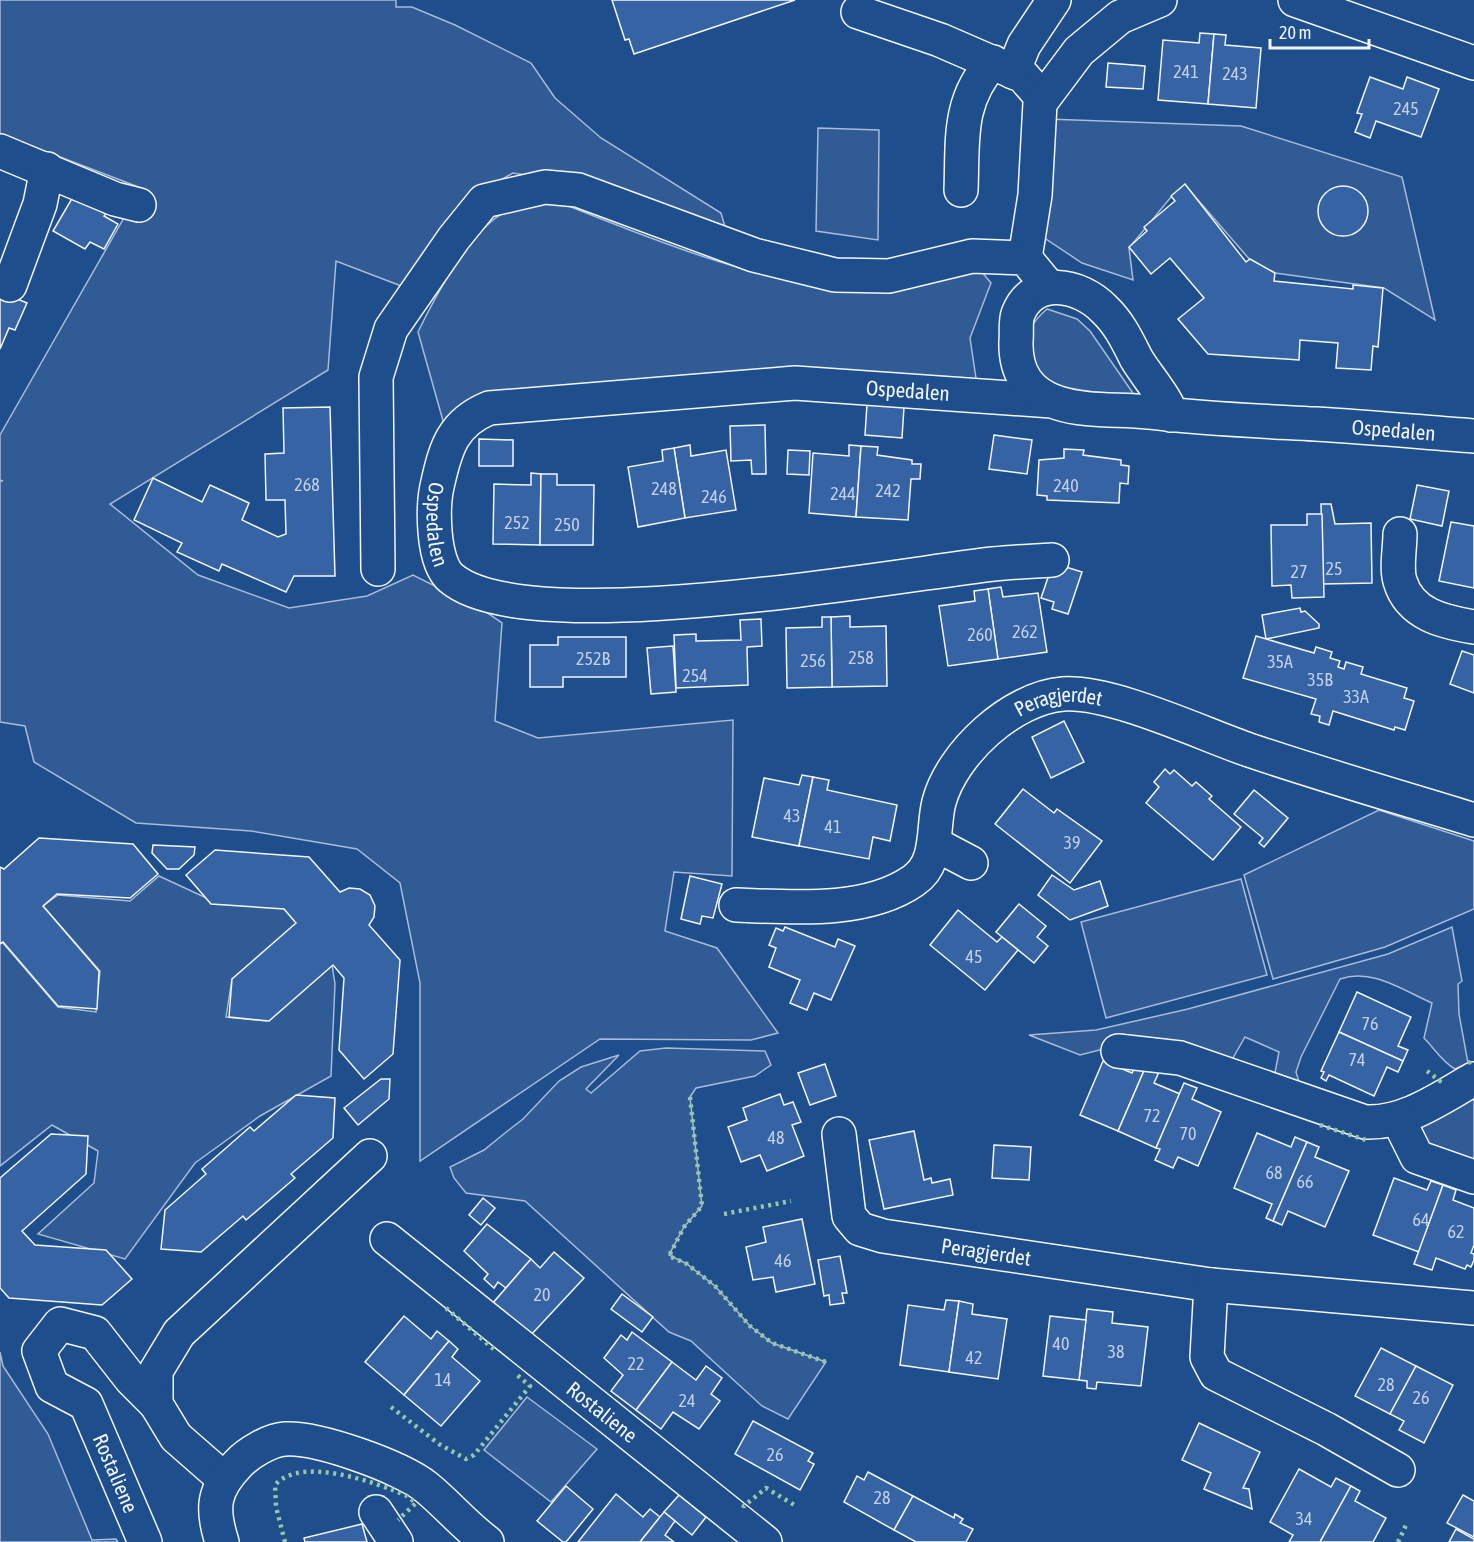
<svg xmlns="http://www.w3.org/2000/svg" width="1474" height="1542" font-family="'Asap Condensed',sans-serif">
  <rect width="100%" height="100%" fill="#1f4e8c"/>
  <g fill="#305b95" stroke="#a8bbd7" stroke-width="1.5">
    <path d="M 0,0 L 396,0 L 396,7 L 412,7 L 455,25 L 531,63 L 555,98 L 601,138 L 721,213 L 725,227 L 557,180 L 513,173 L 478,193 L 404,287 L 336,261 L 328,370 L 110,504 L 198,575 L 289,608 L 367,596 L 413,575 L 483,610 L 502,623 L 495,721 L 538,738 L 733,720 L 732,876 L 674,872 L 665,931 L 717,948 L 778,1033 L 751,1040 L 600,1039 L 420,1161 L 420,983 L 400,883 L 357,849 L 251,831 L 136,823 L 34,762 L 25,726 L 0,722 L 0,481 L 3,481 L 0,480 L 0,435 L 141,188 L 0,134 Z"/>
    <path d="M 1047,119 L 1241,126 L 1402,177 L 1435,320 L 1384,288 L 1275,273 L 1251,261 L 1185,185 L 1171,197 L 1129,248 L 1133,280 L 1082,263 L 1040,235 Z"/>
    <path d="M 818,128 L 879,130 L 878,240 L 816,231 Z"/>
    <path d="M 556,201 C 650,238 767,289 868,287 C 907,287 944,280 981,271 L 991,283 L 970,338 L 977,385 L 477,401 L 447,435 L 418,332 C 436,295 472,226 509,210 C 523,204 541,204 556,201 Z"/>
    <path d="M 1047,309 L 1077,319 L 1090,331 L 1135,396 C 1110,392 1045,393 1035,367 C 1033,362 1032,354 1031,348 C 1028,329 1032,322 1047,309 Z"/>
    <path d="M 1379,810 L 1474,841 L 1474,909 L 1385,947 L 1273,979 L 1244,875 Z"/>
    <path d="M 159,876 L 215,902 L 286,907 L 298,923 L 232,979 L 226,1017 L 266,1021 L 332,965 L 335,984 L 331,1076 L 260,1116 L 195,1163 L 125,1259 L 38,1234 L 94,1183 L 98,1151 L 52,1125 L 0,1166 L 0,943 L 2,942 L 58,1007 L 96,1012 L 100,971 L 43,906 L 58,895 L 130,901 Z"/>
    <path d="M 1241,879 L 1267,975 L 1106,1018 L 1081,922 Z"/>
    <path d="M 1452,927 L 1462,981 L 1458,984 L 1459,1014 L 1468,1063 L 1455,1069 C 1442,1062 1434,1048 1424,1038 L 1432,1003 C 1402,990 1372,968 1340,979 L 1301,1057 L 1296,1072 L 1300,1085 L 1273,1083 L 1279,1052 L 1245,1037 L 1229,1065 L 1115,1046 L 1080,1055 L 1029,1035 L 1096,1030 L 1188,1009 L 1388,954 Z"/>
    <path d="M 666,1048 L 765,1051 L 771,1065 L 755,1076 L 696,1088 L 690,1097 L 702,1206 L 684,1227 L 669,1255 L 687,1264 L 715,1286 L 750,1326 L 772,1343 L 826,1362 L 788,1419 L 762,1406 L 691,1341 L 669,1332 L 525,1201 L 466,1193 L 454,1178 L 450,1167 L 484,1150 L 505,1133 L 523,1119 L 559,1081 L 581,1067 L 619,1055 L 586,1089 L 591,1093 L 640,1051 Z"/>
    <path d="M 1474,1087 L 1474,1177 L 1417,1157 L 1398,1119 Z"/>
    <path d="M 0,1352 L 3,1366 L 48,1434 L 92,1540 L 116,1539 L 118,1542 L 0,1542 Z"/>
    <path d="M 527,1397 L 597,1449 L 551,1502 L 484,1450 Z"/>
  </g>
  <g fill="#3563a3" stroke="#f2f6ff" stroke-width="1.5">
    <path d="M 612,0 L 795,0 L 634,54 L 629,39 L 625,40 Z"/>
    <path d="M 1200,33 L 1214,34 L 1208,104 L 1158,100 L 1163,40 L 1199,43 Z"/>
    <path d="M 1214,34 L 1226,35 L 1225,45 L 1261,48 L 1256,108 L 1208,104 Z"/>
    <path d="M 1108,63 L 1145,66 L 1143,89 L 1106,87 Z"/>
    <path d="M 1370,77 L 1403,89 L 1407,77 L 1439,89 L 1421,137 L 1376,121 L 1370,138 L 1355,132 L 1362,114 L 1357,113 Z"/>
    <path d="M 1185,184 L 1246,262 L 1250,259 L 1275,273 L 1274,281 L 1353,289 L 1353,285 L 1383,288 L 1378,347 L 1373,346 L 1371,370 L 1336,368 L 1338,343 L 1300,340 L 1299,360 L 1208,354 L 1178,319 L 1204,298 L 1170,258 L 1151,274 L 1129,247 L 1147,231 L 1144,227 L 1175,201 L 1171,196 Z"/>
    <circle cx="1343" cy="211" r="25"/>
    <path d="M 74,195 L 106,214 L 104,216 L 118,224 L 104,249 L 90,242 L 85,249 L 53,231 Z"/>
    <path d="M 0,292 L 27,303 L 15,330 L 9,328 L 0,349 Z"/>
    <path d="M 867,404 L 904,407 L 902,438 L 865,435 Z"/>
    <path d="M 330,407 L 335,576 L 294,576 L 286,592 L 222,564 L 219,571 L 177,552 L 182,543 L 134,520 L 153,478 L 202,502 L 210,485 L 249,503 L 242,520 L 278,537 L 286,534 L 285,500 L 266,500 L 265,454 L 284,453 L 283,408 Z"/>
    <path d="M 765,425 L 766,474 L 752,474 L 751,460 L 731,461 L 730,426 Z"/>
    <path d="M 994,435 L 1032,440 L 1027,474 L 989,469 Z"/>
    <path d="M 479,439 L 513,440 L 513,466 L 479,466 Z"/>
    <path d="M 690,445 L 691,456 L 726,450 L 736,510 L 685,518 L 674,448 Z"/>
    <path d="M 849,445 L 861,446 L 856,517 L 809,513 L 813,453 L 849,456 Z"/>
    <path d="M 861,446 L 878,447 L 877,455 L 912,460 L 912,464 L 921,464 L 920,479 L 911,479 L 908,520 L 856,517 Z"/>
    <path d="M 674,448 L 685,518 L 638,527 L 628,467 L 663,461 L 662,450 Z"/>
    <path d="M 1064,449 L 1084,450 L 1083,455 L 1121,460 L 1121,465 L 1129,466 L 1128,484 L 1120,483 L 1119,503 L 1047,500 L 1047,496 L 1037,495 L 1039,460 L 1064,458 Z"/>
    <path d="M 788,450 L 810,451 L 809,475 L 787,474 Z"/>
    <path d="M 531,473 L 541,474 L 540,545 L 493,544 L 494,484 L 531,485 Z"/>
    <path d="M 541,474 L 557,474 L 557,485 L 594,485 L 593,545 L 540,545 Z"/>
    <path d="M 1417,485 L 1449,491 L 1442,526 L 1410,519 Z"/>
    <path d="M 1321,504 L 1331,504 L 1335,524 L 1371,523 L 1372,583 L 1323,584 Z"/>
    <path d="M 1307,514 L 1322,514 L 1324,597 L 1292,598 L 1291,585 L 1272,586 L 1271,525 L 1307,525 Z"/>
    <path d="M 1451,522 L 1474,526 L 1474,588 L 1439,581 Z"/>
    <path d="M 1053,563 L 1082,572 L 1068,614 L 1052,609 L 1054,602 L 1041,598 Z"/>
    <path d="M 1001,587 L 1003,597 L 1038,593 L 1047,652 L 998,659 L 988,589 Z"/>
    <path d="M 988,589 L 998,659 L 948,666 L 939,606 L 975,601 L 974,591 Z"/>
    <path d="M 1300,608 L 1301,612 L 1305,611 L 1319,624 L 1319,628 L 1266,639 L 1262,615 Z"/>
    <path d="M 850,616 L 850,627 L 886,626 L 887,686 L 832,687 L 831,617 Z"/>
    <path d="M 822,617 L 831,617 L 832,687 L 787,688 L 786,628 L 822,627 Z"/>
    <path d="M 761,619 L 762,646 L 747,647 L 748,685 L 676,688 L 674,635 L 696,634 L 696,641 L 741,640 L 740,620 Z"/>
    <path d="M 1256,636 L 1314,653 L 1316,647 L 1332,652 L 1330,658 L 1340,661 L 1338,667 L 1344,669 L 1346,662 L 1363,667 L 1361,674 L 1407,688 L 1404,698 L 1414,701 L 1405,730 L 1395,727 L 1394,730 L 1333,711 L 1329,725 L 1319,722 L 1320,716 L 1311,714 L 1316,699 L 1243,678 Z"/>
    <path d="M 558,637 L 626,637 L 626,677 L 563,677 L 563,687 L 530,687 L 530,645 L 558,645 Z"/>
    <path d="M 673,646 L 676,692 L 651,694 L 647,648 Z"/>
    <path d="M 1462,651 L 1474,655 L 1474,693 L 1450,684 Z"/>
    <path d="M 1064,721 L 1084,762 L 1051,778 L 1032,737 Z"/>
    <path d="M 1165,769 L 1170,774 L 1174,770 L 1192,786 L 1196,782 L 1212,796 L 1209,799 L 1241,827 L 1213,860 L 1146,803 L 1159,787 L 1154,782 Z"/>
    <path d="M 802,775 L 813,777 L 799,846 L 752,837 L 764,778 L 799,785 Z"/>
    <path d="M 813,777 L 829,780 L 827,790 L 897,805 L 890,841 L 873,837 L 869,859 L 799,846 Z"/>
    <path d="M 1023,789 L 1054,813 L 1057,809 L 1102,841 L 1070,883 L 995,824 Z"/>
    <path d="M 1254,790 L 1288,818 L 1264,847 L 1259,843 L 1263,838 L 1234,814 Z"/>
    <path d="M 39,838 L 133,844 L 158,874 L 130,898 L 57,894 L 43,906 L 99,971 L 97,1009 L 58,1006 L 3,942 L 0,944 L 0,867 L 4,869 Z"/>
    <path d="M 153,845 L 195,847 L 194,855 L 179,869 L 167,869 L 152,853 Z"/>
    <path d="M 215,850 L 309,857 L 340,892 L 349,888 L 360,889 L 370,895 L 375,906 L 374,917 L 369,925 L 400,960 L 393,1054 L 364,1079 L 339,1050 L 344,978 L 333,965 L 269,1021 L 229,1017 L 232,979 L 296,923 L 284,909 L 211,904 L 186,875 Z"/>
    <path d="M 1052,875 L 1074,890 L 1100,881 L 1108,906 L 1070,920 L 1038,895 Z"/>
    <path d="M 690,876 L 722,884 L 713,918 L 702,916 L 700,924 L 681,919 Z"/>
    <path d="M 1019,904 L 1046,926 L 1037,937 L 1048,946 L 1034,963 L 996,932 Z"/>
    <path d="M 958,910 L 997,942 L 1002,937 L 1018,950 L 985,990 L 930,945 Z"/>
    <path d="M 785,927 L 835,947 L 838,939 L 855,946 L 831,1000 L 814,993 L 807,1010 L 790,1003 L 800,980 L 769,967 L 776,948 L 769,945 L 776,928 L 783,931 Z"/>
    <path d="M 1357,992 L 1411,1017 L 1398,1046 L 1408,1050 L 1403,1061 L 1339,1032 Z"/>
    <path d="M 1339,1032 L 1403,1061 L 1398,1072 L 1387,1067 L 1374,1096 L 1329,1075 L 1326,1081 L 1321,1078 L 1324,1072 L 1321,1071 Z"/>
    <path d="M 1103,1061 L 1132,1073 L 1137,1062 L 1146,1066 L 1118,1131 L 1080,1115 Z"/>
    <path d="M 825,1064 L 836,1096 L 810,1105 L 798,1073 Z"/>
    <path d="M 1146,1066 L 1159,1072 L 1154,1083 L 1180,1094 L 1156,1148 L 1118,1131 Z"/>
    <path d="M 381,1079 L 390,1079 L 389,1099 L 358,1125 L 344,1108 Z"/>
    <path d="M 1184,1083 L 1197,1088 L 1192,1099 L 1221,1112 L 1198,1166 L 1178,1157 L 1173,1168 L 1155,1160 L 1160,1149 L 1156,1148 Z"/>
    <path d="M 780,1094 L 784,1105 L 793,1102 L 801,1122 L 792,1125 L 804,1156 L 767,1171 L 760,1155 L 741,1162 L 728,1127 L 747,1120 L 743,1108 Z"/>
    <path d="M 296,1095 L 335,1098 L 333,1138 L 291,1174 L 295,1178 L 246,1220 L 243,1216 L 201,1252 L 161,1249 L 165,1210 L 206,1174 L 202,1169 L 250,1127 L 254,1131 Z"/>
    <path d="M 914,1131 L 924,1180 L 931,1178 L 932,1183 L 950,1179 L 953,1195 L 884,1209 L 869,1140 Z"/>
    <path d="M 1257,1133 L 1291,1147 L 1295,1137 L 1307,1142 L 1273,1221 L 1266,1218 L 1272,1204 L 1234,1188 Z"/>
    <path d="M 51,1134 L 88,1136 L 86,1174 L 22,1231 L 35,1245 L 106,1250 L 132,1279 L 102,1305 L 9,1298 L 0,1288 L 0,1178 Z"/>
    <path d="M 1307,1142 L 1319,1147 L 1315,1157 L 1349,1171 L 1325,1227 L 1288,1211 L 1282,1225 L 1273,1221 Z"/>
    <path d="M 994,1145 L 1031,1147 L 1029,1180 L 992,1178 Z"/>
    <path d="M 1394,1178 L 1427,1190 L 1431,1181 L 1443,1185 L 1419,1252 L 1373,1235 Z"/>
    <path d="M 1443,1185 L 1456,1190 L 1453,1200 L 1474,1208 L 1474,1245 L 1471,1253 L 1474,1254 L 1474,1260 L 1471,1267 L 1467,1265 L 1465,1269 L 1436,1258 L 1432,1270 L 1414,1264 Z"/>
    <path d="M 483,1198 L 495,1208 L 481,1225 L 469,1215 Z"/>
    <path d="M 802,1219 L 815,1284 L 776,1292 L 773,1277 L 753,1280 L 746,1247 L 766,1242 L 763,1227 Z"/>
    <path d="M 487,1224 L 531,1259 L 506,1288 L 498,1282 L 494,1288 L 484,1279 L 488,1274 L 464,1251 Z"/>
    <path d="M 554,1252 L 584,1278 L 530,1336 L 492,1304 L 531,1259 L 540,1268 Z"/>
    <path d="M 840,1256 L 847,1293 L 842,1293 L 844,1303 L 830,1305 L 829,1295 L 824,1296 L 818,1260 Z"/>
    <path d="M 622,1294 L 653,1317 L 642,1332 L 611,1309 Z"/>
    <path d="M 946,1300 L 959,1301 L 949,1372 L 900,1365 L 908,1305 L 944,1310 Z"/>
    <path d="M 959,1301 L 973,1304 L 972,1314 L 1007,1319 L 998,1379 L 949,1372 Z"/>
    <path d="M 1087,1309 L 1113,1312 L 1112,1323 L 1148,1327 L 1141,1386 L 1097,1382 L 1096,1389 L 1087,1388 L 1087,1381 L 1079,1380 Z"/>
    <path d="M 404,1316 L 431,1339 L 437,1331 L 449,1341 L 404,1395 L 365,1362 Z"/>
    <path d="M 1050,1316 L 1086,1320 L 1079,1380 L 1043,1376 Z"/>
    <path d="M 632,1332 L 672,1362 L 636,1410 L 611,1391 L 623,1375 L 604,1358 L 621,1335 L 627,1340 Z"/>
    <path d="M 449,1341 L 458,1349 L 452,1357 L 480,1381 L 441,1426 L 404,1395 Z"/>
    <path d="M 1381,1348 L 1416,1366 L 1390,1414 L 1355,1396 Z"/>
    <path d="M 672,1362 L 696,1380 L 706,1366 L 722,1378 L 711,1394 L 720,1401 L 699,1429 L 673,1412 L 661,1429 L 636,1410 Z"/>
    <path d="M 1416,1366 L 1453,1385 L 1424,1443 L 1399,1430 L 1404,1421 L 1390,1414 Z"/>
    <path d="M 753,1421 L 813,1453 L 808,1461 L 814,1464 L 800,1490 L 735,1454 Z"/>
    <path d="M 1199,1423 L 1260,1452 L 1243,1488 L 1249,1489 L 1252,1509 L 1204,1489 L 1211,1473 L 1182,1460 Z"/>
    <path d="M 1299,1469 L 1331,1487 L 1336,1478 L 1351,1486 L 1320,1542 L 1289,1542 L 1293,1535 L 1270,1522 Z"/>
    <path d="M 868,1472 L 913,1496 L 894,1530 L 844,1502 L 857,1476 L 864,1480 Z"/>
    <path d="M 566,1486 L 593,1509 L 566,1542 L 563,1542 L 537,1521 Z"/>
    <path d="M 1351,1486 L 1360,1491 L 1355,1501 L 1386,1518 L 1373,1542 L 1320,1542 Z"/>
    <path d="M 616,1494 L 643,1517 L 650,1509 L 660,1517 L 640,1542 L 578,1542 Z"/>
    <path d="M 679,1495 L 706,1517 L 692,1535 L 664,1512 Z"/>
    <path d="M 1463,1495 L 1474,1501 L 1474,1537 L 1447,1523 Z"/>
    <path d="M 913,1496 L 954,1518 L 955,1514 L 963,1519 L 960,1523 L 973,1529 L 966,1542 L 916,1542 L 894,1530 Z"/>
    <path d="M 664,1512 L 675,1521 L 665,1535 L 674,1542 L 640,1542 Z"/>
    <path d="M 362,1524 L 367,1542 L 305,1542 L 304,1538 Z"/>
    <path d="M 1456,1529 L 1474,1539 L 1474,1542 L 1449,1542 Z"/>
  </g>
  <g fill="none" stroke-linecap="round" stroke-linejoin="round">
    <defs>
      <g id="minor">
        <path d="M 1295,0 L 1474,63"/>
        <path d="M 858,12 L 940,40 L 1023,76 L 1043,99"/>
        <path d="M 1013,72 L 1024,45 L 1054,0"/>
        <path d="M 0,151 L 115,199 L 139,205"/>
        <path d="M 961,190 C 963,141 957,101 993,62"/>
        <path d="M 1025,258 L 1035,195 L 1040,103 L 1079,51 L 1120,17 L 1160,0"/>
        <path d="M 10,285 L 40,204 L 47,169"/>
        <path id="s1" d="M 1052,401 L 795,383 L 489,408 C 453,423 446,447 438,482 C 432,505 432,562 451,578 C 526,642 889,576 993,564 C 1013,562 1033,561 1052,560"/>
        <path id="s2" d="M 1171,415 C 1169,401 1145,374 1136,358 C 1127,340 1119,323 1104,309 C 1080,284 1033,275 1018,314 C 1015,322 1017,333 1016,341 C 1015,372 1028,393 1058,403 C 1086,412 1118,409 1148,412 C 1204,419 1259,421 1315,424 C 1368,427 1421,432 1474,436"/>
        <path d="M 1400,534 C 1400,548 1396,568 1400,581 C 1410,615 1444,622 1474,627"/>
        <path d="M 378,569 L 376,377 L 391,329 L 454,238 L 484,201 L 545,187 L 578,190 L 754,255 L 835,275 L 889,276 L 972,256 L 1025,258 L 1048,286"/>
        <path d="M 935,844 L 971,863"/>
        <path id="s3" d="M 736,905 C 791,907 865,914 913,881 C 940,863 932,828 939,802 C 952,753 1012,698 1063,694 C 1112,691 1200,733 1249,750 C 1323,775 1399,797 1474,820"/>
        <path d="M 1118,1051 L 1180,1058 L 1365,1122 C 1405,1124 1440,1098 1474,1079"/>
        <path d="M 1398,1119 L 1417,1157 L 1474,1177"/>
        <path id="s4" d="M 839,1134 L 849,1216 L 860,1229 L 883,1236 L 1211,1285 L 1474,1308"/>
        <path id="s5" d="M 387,1239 L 765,1542"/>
        <path d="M 1211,1285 L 1207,1357 L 1216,1374 L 1326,1429 L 1398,1470"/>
        <path d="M 224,1479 L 176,1437 L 156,1404 L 156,1371 L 179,1333 L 370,1156"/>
        <path d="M 376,1512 L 396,1542"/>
        <path d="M 145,1542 L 86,1404 L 52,1386 L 39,1351 L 60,1324 L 95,1333 L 131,1379 L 156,1404"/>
        <path d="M 222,1542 C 211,1508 213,1490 238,1464 C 248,1453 270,1440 285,1439 C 318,1437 401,1467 426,1487 C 447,1504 465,1526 487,1542"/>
      </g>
    </defs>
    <use href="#minor" stroke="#f2f6ff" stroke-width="36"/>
    <use href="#minor" stroke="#1f4e8c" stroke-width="33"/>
    <g stroke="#97c8a6" stroke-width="4.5" stroke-dasharray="3 4.5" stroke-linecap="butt">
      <path d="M 1468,1063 L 1474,1060"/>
      <path d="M 1427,1071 L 1440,1081 L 1438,1082"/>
      <path d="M 690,1097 L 702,1206 L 684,1227 L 669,1256 L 687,1264 L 715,1286 L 750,1326 L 772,1343 L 826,1362"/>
      <path d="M 1320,1125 L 1369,1141"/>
      <path d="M 724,1214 L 791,1201"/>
      <path d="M 446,1308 L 497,1352"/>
      <path d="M 391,1407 L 439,1444 L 466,1459 L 474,1455 L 530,1386 L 517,1375"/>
      <path d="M 742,1505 L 744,1506 L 766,1488 L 796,1506"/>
      <path d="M 285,1542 L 276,1507 L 275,1485 C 301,1455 378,1483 407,1496 L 416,1503 L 398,1520"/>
      <path d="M 1398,1542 L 1407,1523"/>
    </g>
  </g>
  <g text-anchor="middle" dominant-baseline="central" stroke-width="4.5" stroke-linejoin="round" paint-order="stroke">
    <g font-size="18" fill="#c3d1e8">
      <text x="1186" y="71">241</text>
      <text x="1235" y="73">243</text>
      <text x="1406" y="108">245</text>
      <text x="307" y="484">268</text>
      <text x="1066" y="485">240</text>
      <text x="664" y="488">248</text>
      <text x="888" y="490">242</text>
      <text x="843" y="493">244</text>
      <text x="714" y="496">246</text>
      <text x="517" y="522">252</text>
      <text x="567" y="524">250</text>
      <text x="1334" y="568">25</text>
      <text x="1299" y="571">27</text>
      <text x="1025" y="631">262</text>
      <text x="980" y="634">260</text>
      <text x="861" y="657">258</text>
      <text x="593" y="658">252B</text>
      <text x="813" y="660">256</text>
      <text x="1280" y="661">35A</text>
      <text x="695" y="675">254</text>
      <text x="1320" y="679">35B</text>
      <text x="1356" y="696">33A</text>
      <text x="792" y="815">43</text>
      <text x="833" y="826">41</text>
      <text x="1072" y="842">39</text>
      <text x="974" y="956">45</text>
      <text x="1370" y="1023">76</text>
      <text x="1357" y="1059">74</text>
      <text x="1152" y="1115">72</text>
      <text x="1188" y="1133">70</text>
      <text x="776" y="1137">48</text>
      <text x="1274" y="1172">68</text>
      <text x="1305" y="1181">66</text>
      <text x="1421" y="1219">64</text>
      <text x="1456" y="1231">62</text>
      <text x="783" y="1260">46</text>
      <text x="542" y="1294">20</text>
      <text x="1061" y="1343">40</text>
      <text x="1116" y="1351">38</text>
      <text x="974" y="1357">42</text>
      <text x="636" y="1363">22</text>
      <text x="443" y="1379">14</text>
      <text x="1386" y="1384">28</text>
      <text x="1421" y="1397">26</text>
      <text x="687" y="1400">24</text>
      <text x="775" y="1454">26</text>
      <text x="882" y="1497">28</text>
      <text x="1304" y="1518">34</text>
    </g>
    <g font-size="21" fill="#f2f6ff" stroke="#1f4e8c">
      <text transform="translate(908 390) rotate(4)">Ospedalen</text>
      <text stroke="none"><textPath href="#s2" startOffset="675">Ospedalen</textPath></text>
      <text stroke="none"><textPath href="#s1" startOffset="702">Ospedalen</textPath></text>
      <text stroke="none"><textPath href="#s3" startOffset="435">Peragjerdet</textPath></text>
      <text stroke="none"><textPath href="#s4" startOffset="228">Peragjerdet</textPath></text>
      <text stroke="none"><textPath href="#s5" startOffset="276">Rostaliene</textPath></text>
      <text transform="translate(116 1473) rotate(67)">Rostaliene</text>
    </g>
  </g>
  <path d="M1270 39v9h99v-9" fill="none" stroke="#f2f6ff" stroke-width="3"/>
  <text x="1279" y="39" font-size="18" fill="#f2f6ff" stroke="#1f4e8c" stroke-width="4.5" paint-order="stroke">20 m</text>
</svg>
